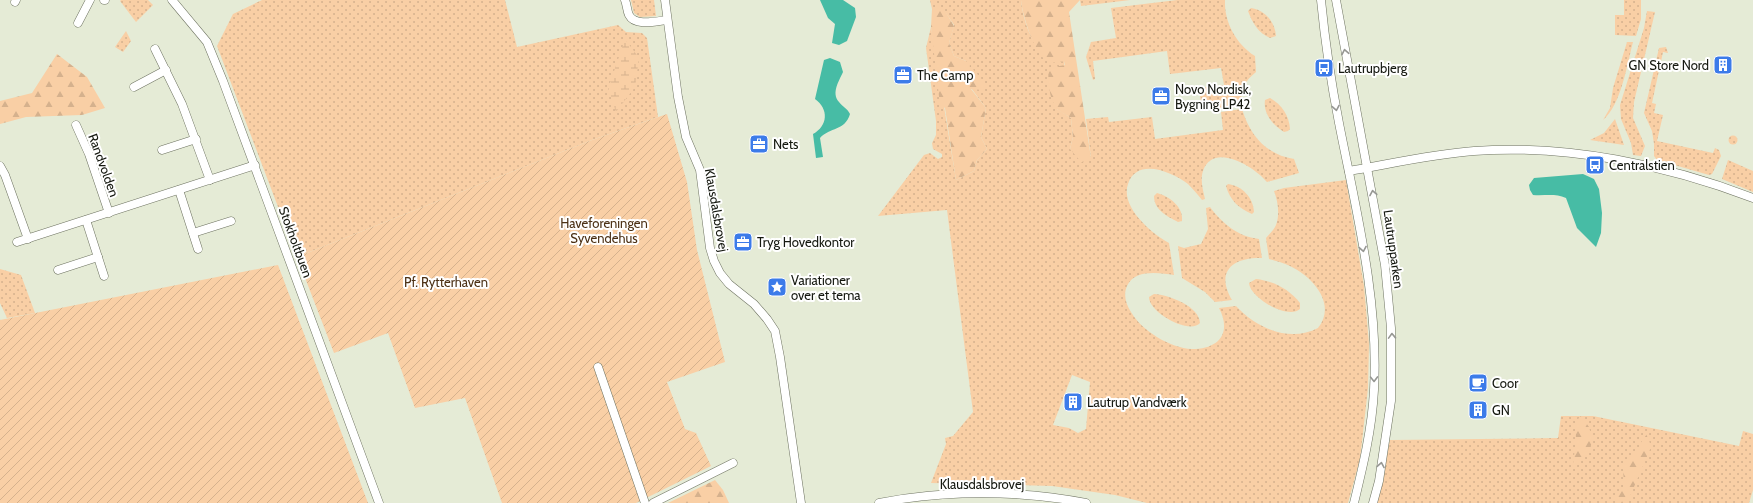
<svg xmlns="http://www.w3.org/2000/svg" width="1753" height="503" font-family="Cabin,sans-serif">
  <defs>
    <pattern id="grass-dots" width="8" height="8" patternUnits="userSpaceOnUse"><rect width="8" height="8" fill="#f9cfa5"/><path d="M2 2h.1M6 6h.1" fill="none" stroke="#d5b18d" stroke-width="1.8" stroke-linecap="round"/></pattern>
    <pattern id="forest-firs" width="22" height="20" patternUnits="userSpaceOnUse"><rect width="22" height="20" fill="#f9cfa5"/><path d="M5 1l3.5 6h-7zM16 11l3.5 6h-7z" fill="#d5b18d"/></pattern>
    <pattern id="wetland-marsh" width="20" height="14" patternUnits="userSpaceOnUse"><rect width="20" height="14" fill="#f9cfa5"/><path d="M1 5h8M5 5V1M11 12h8M15 12V8" fill="none" stroke="#d5b18d"/></pattern>
    <pattern id="garden-furrows" width="10" height="10" patternUnits="userSpaceOnUse"><rect width="10" height="10" fill="#f9cfa5"/><path d="M-1 1l2-2M0 10L10 0M9 11l2-2" fill="none" stroke="#d5b18d"/></pattern>
  </defs>
  <rect width="100%" height="100%" fill="#e5ebd6"/>
  <g fill="url(#grass-dots)" fill-rule="evenodd">
    <path d="M 121,0 L 148,0 L 153,5 L 136,22 L 120,1 Z"/>
    <path d="M 262,0 L 505,0 L 517,47 L 618,25 L 626,32 L 642,33 L 647,38 L 658,117 L 592,140 L 297,257 L 217,46 L 233,14 Z"/>
    <path d="M 631,0 L 654,0 L 656,16 L 640,17 L 634,13 Z"/>
    <path d="M 930,0 L 1021,0 C 1023,22 1032,43 1046,60 L 1065,61 L 1057,109 L 1071,118 L 1073,137 L 1070,149 L 1091,158 L 1086,119 L 1108,117 L 1109,122 L 1152,117 L 1155,139 L 1223,130 L 1221,112 L 1242,109 C 1250,136 1267,155 1294,159 L 1299,173 L 1267,182 C 1255,167 1213,141 1203,171 C 1200,180 1203,190 1205,199 L 1202,200 C 1198,195 1193,189 1188,184 C 1172,172 1137,157 1128,184 C 1120,207 1152,234 1169,243 L 1174,275 C 1159,273 1135,269 1127,286 C 1123,295 1126,304 1131,312 C 1142,331 1170,348 1192,349 C 1219,349 1232,333 1219,308 L 1236,306 C 1256,328 1290,343 1318,328 C 1337,304 1313,277 1290,266 C 1284,263 1276,261 1269,259 L 1266,238 C 1269,234 1274,230 1276,225 C 1280,215 1278,201 1274,191 L 1284,188 L 1346,180 L 1364,286 L 1369,344 L 1368,388 L 1360,459 L 1348,503 L 1147,503 L 1115,495 L 1052,486 L 931,483 L 946,444 L 945,438 L 953,436 L 973,412 L 947,210 L 878,216 L 924,155 L 930,153 L 938,159 L 942,157 L 942,154 L 933,149 L 932,143 L 936,135 L 936,121 L 926,48 L 931,27 L 956,180 L 974,171 L 977,160 L 987,149 L 981,137 L 986,108 L 971,88 L 966,61 L 954,56 L 949,43 L 954,25 L 944,10 L 932,9 ZM 1072,375 L 1090,382 L 1086,429 L 1078,433 L 1069,428 L 1053,425 Z"/>
    <path d="M 1080,0 L 1130,0 L 1081,6 Z"/>
    <path d="M 1177,0 L 1225,0 C 1224,22 1236,44 1255,56 L 1256,72 C 1245,81 1239,90 1242,105 L 1202,110 L 1199,88 L 1224,85 L 1221,68 L 1170,74 L 1167,51 L 1093,61 L 1095,79 L 1093,80 L 1086,57 L 1091,42 L 1116,38 L 1111,8 Z"/>
    <path d="M 1624,0 L 1641,0 L 1641,19 L 1636,36 L 1615,35 L 1615,15 L 1624,15 Z"/>
    <path d="M 1251,8 C 1265,10 1275,22 1276,36 L 1270,38 C 1258,33 1252,22 1248,11 Z"/>
    <path d="M 1647,11 L 1655,12 L 1634,102 L 1633,118 L 1645,146 L 1641,156 L 1633,155 L 1631,143 L 1621,119 L 1620,105 L 1644,28 Z"/>
    <path d="M 126,31 L 131,41 L 123,52 L 115,47 Z"/>
    <path d="M 1627,42 L 1633,42 C 1627,65 1621,105 1603,120 L 1610,108 L 1613,88 Z"/>
    <path d="M 1666,47 L 1668,53 L 1663,52 L 1652,103 L 1656,104 L 1654,113 L 1663,115 L 1657,141 L 1713,153 L 1715,148 L 1719,150 L 1721,156 L 1712,174 L 1709,175 L 1657,160 L 1654,156 L 1654,144 L 1652,131 L 1644,113 L 1659,48 Z"/>
    <path d="M 1270,98 C 1282,105 1289,115 1290,129 L 1288,131 L 1284,132 C 1273,125 1263,114 1265,100 Z"/>
    <path d="M 1615,119 L 1624,145 L 1590,140 L 1604,133 Z"/>
    <circle cx="1733" cy="140" r="4.5"/>
    <path d="M 1728,160 L 1753,171 L 1753,192 L 1722,179 Z"/>
    <path d="M 1228,184 C 1242,186 1253,197 1254,212 L 1252,214 C 1239,208 1230,201 1226,186 Z"/>
    <path d="M 1157,193 C 1169,196 1184,207 1182,221 L 1178,222 C 1167,216 1154,210 1154,196 Z"/>
    <path d="M 1210,207 C 1223,224 1237,236 1259,239 L 1262,258 C 1233,257 1215,271 1232,300 L 1215,302 L 1205,292 L 1182,278 L 1178,246 L 1184,248 L 1201,244 L 1208,229 L 1206,208 Z"/>
    <path d="M 0,269 L 21,275 L 35,313 L 7,318 L 0,303 Z"/>
    <path d="M 1256,279 C 1273,281 1289,289 1300,303 L 1300,309 C 1288,320 1250,298 1249,283 Z"/>
    <path d="M 1154,294 C 1169,295 1199,306 1200,323 C 1190,335 1149,313 1149,297 Z"/>
    <path d="M 1561,416 L 1593,416 L 1739,446 L 1743,431 L 1753,434 L 1753,490 L 1749,503 L 1376,503 L 1390,440 L 1558,438 Z"/>
  </g>
  <g fill="url(#forest-firs)">
    <path d="M 1021,0 L 1080,0 L 1069,12 L 1091,158 L 1082,163 L 1070,149 L 1073,137 L 1071,118 C 1067,115 1060,112 1057,109 C 1049,98 1047,81 1049,68 L 1065,65 L 1065,61 C 1059,62 1053,64 1047,61 C 1034,53 1022,14 1021,0 Z"/>
    <path d="M 932,9 L 944,9 L 954,26 L 949,43 L 954,56 L 966,61 L 984,82 L 983,90 L 971,89 L 986,108 L 981,137 L 987,149 L 977,160 L 974,171 L 956,180 L 945,108 L 940,105 L 931,27 Z"/>
    <path d="M 57,54 L 87,77 L 105,108 L 82,115 L 26,117 L 0,124 L 0,101 L 32,93 Z"/>
    <path d="M 1581,416 L 1589,427 L 1593,442 L 1578,465 L 1573,465 L 1576,439 L 1575,422 Z"/>
    <path d="M 1647,434 L 1651,447 L 1628,501 L 1619,502 L 1616,497 L 1625,487 C 1623,469 1619,461 1638,452 L 1640,444 Z"/>
    <path d="M 715,480 L 723,490 L 729,503 L 668,503 Z"/>
  </g>
  <path fill="url(#wetland-marsh)" d="M 625,39 L 639,58 L 635,87 L 616,112 L 608,89 Z"/>
  <g fill="url(#garden-furrows)">
    <path d="M 667,114 L 687,182 L 697,250 L 725,362 L 667,382 L 685,429 L 696,433 L 711,466 L 636,503 L 502,503 L 465,398 L 415,408 L 388,333 L 334,353 L 297,257 L 592,140 Z"/>
    <path d="M 278,265 L 368,503 L 0,503 L 0,320 Z"/>
  </g>
  <g fill="#47bca5">
    <path d="M 820,0 L 843,0 L 855,8 L 856,17 L 847,41 L 839,45 L 832,43 L 835,24 L 828,18 Z"/>
    <path d="M 830,58 L 840,62 L 843,72 C 839,81 831,93 839,102 C 843,107 847,108 850,114 C 845,131 830,127 820,138 L 823,157 L 816,158 L 813,134 C 828,126 829,109 815,99 L 824,60 Z"/>
    <path d="M 1583,174 L 1594,179 L 1599,189 L 1602,213 L 1601,233 L 1596,247 L 1577,228 L 1566,198 C 1555,193 1545,196 1533,195 L 1530,190 L 1529,185 L 1534,178 Z"/>
  </g>
  <g fill="none" stroke-linecap="round" stroke-linejoin="round">
    <defs>
      <g id="minor">
        <path d="M 104,0 L 105,0"/>
        <path d="M 172,0 L 207,42 L 223,81 L 379,503"/>
        <path d="M 625,0 C 627,5 627,11 629,15 C 635,27 657,21 667,20"/>
        <path d="M 665,0 L 678,97 L 686,137 L 700,170 L 710,248 L 714,261 L 720,273 L 729,284 L 754,304 L 767,319 L 775,331 L 780,357 L 801,503"/>
        <path d="M 1321,0 C 1325,41 1331,82 1339,123 C 1356,210 1379,300 1374,390 C 1372,429 1363,466 1354,503"/>
        <path d="M 1336,0 L 1385,265 L 1391,328 L 1391,401 L 1379,481 L 1373,503"/>
        <path d="M 15,2 L 16,0"/>
        <path d="M 78,23 L 90,0"/>
        <path d="M 155,49 L 182,104 L 210,180"/>
        <path d="M 134,87 L 166,70"/>
        <path d="M 76,125 L 89,154 L 109,213"/>
        <path d="M 162,150 L 196,139"/>
        <path d="M 0,166 L 5,175 L 28,239"/>
        <path d="M 1349,171 C 1390,164 1432,154 1474,151 C 1567,144 1667,165 1753,198"/>
        <path d="M 179,190 L 198,249"/>
        <path d="M 86,220 L 104,276"/>
        <path d="M 193,233 L 231,221"/>
        <path d="M 17,242 L 255,165"/>
        <path d="M 58,270 L 98,257"/>
        <path d="M 598,367 L 645,503"/>
        <path d="M 653,503 L 733,463"/>
        <path d="M 879,503 C 943,490 1021,490 1086,503"/>
      </g>
    </defs>
    <use href="#minor" stroke="#6d7260" stroke-width="9"/>
    <use href="#minor" stroke="#fff" stroke-width="8"/>
  </g>
  <defs><path id="oneway-chevron" d="M-2-3.5L2.5 0L-2 3.5" fill="none" stroke-width="1.6" stroke-linecap="round" stroke-linejoin="round"/></defs>
  <g stroke="#969793">
    <use href="#oneway-chevron" transform="translate(1345 52) rotate(-101)"/>
    <use href="#oneway-chevron" transform="translate(1336 108) rotate(80)"/>
    <use href="#oneway-chevron" transform="translate(1373 193) rotate(-100)"/>
    <use href="#oneway-chevron" transform="translate(1363 249) rotate(80)"/>
    <use href="#oneway-chevron" transform="translate(1392 336) rotate(-92)"/>
    <use href="#oneway-chevron" transform="translate(1374 379) rotate(89)"/>
    <use href="#oneway-chevron" transform="translate(1381 465) rotate(-80)"/>
  </g>
  <defs>
    <symbol id="building-square" viewBox="-11 -11 22 22"><rect x="-9" y="-9" width="18" height="18" rx="4" fill="#3c7be9" stroke="#fff"/><path d="M-4-6H4V6H1V3H-1V6H-4ZM-2.5-4.3h1.7v1.8h-1.7ZM.8-4.3h1.7v1.8H.8ZM-2.5-1h1.7V.8h-1.7ZM.8-1h1.7V.8H.8Z" fill="#fff"/></symbol>
    <symbol id="bus-square" viewBox="-11 -11 22 22"><rect x="-9" y="-9" width="18" height="18" rx="4" fill="#3c7be9" stroke="#fff"/><path d="M-5-6H5V4H4V6H2V4H-2V6H-4V4H-5ZM-3.5-4V0h7V-4ZM-3.5 1.2v1.5H-2V1.2ZM2 1.2v1.5H3.5V1.2Z" fill="#fff"/></symbol>
    <symbol id="office-square" viewBox="-11 -11 22 22"><rect x="-9" y="-9" width="18" height="18" rx="4" fill="#3c7be9" stroke="#fff"/><path d="M-6-3h4V-5.5h4V-3h4V5H-6ZM-1-4.5V-3h2v-1.5ZM-6 0V1H6V0Z" fill="#fff"/></symbol>
    <symbol id="sight-square" viewBox="-11 -11 22 22"><rect x="-9" y="-9" width="18" height="18" rx="4" fill="#3c7be9" stroke="#fff"/><path d="M0-6L1.8-2.2L6-1.7L2.9 1.2L3.7 5.4L0 3.3L-3.7 5.4L-2.9 1.2L-6-1.7L-1.8-2.2Z" fill="#fff"/></symbol>
    <symbol id="cafe-square" viewBox="-11 -11 22 22"><rect x="-9" y="-9" width="18" height="18" rx="4" fill="#3c7be9" stroke="#fff"/><path d="M-5.5-4.5H6V0H3Q3 3.5 0 3.5H-2.5Q-5.5 3.5-5.5 0ZM3-3.2v2h1.7v-2ZM-6 4.5H4V6H-6Z" fill="#fff"/></symbol>
  </defs>
  <g fill-rule="evenodd">
    <use href="#building-square" x="1712" y="54" width="22" height="22"/>
    <use href="#bus-square" x="1313" y="57" width="22" height="22"/>
    <use href="#office-square" x="892" y="64" width="22" height="22"/>
    <use href="#office-square" x="1150" y="85" width="22" height="22"/>
    <use href="#office-square" x="748" y="133" width="22" height="22"/>
    <use href="#bus-square" x="1584" y="154" width="22" height="22"/>
    <use href="#office-square" x="732" y="231" width="22" height="22"/>
    <use href="#sight-square" x="766" y="276" width="22" height="22"/>
    <use href="#cafe-square" x="1467" y="372" width="22" height="22"/>
    <use href="#building-square" x="1062" y="391" width="22" height="22"/>
    <use href="#building-square" x="1467" y="399" width="22" height="22"/>
  </g>
  <g text-anchor="middle" dominant-baseline="central" stroke-width="4" stroke-linejoin="round" paint-order="stroke">
    <g font-size="13" fill="#151810" stroke="#fff" text-anchor="start">
      <text x="1709" y="65" text-anchor="end">GN Store Nord</text>
      <text x="1338" y="68">Lautrupbjerg</text>
      <text x="917" y="75">The Camp</text>
      <text x="1175" y="89">Novo Nordisk,<tspan x="1175" dy="15">Bygning LP42</tspan></text>
      <text x="773" y="144">Nets</text>
      <text x="1609" y="165">Centralstien</text>
      <text x="757" y="242">Tryg Hovedkontor</text>
      <text x="791" y="280">Variationer<tspan x="791" dy="15">over et tema</tspan></text>
      <text x="1492" y="383">Coor</text>
      <text x="1087" y="402">Lautrup Vandværk</text>
      <text x="1492" y="410">GN</text>
    </g>
    <g font-size="13" fill="#151810" stroke="#fff">
      <text transform="translate(104 165) rotate(70)">Randvolden</text>
      <text transform="translate(717 210) rotate(80)">Klausdalsbrovej</text>
      <text transform="translate(296 242) rotate(70)">Stokholtbuen</text>
      <text transform="translate(1394 249) rotate(82)">Lautrupparken</text>
      <text x="982" y="484">Klausdalsbrovej</text>
    </g>
    <g font-size="13" fill="#4c3115" stroke="#fff">
      <text x="604" y="223">Haveforeningen<tspan x="604" dy="15">Syvendehus</tspan></text>
      <text x="446" y="282">Pf. Rytterhaven</text>
    </g>
  </g>
</svg>
